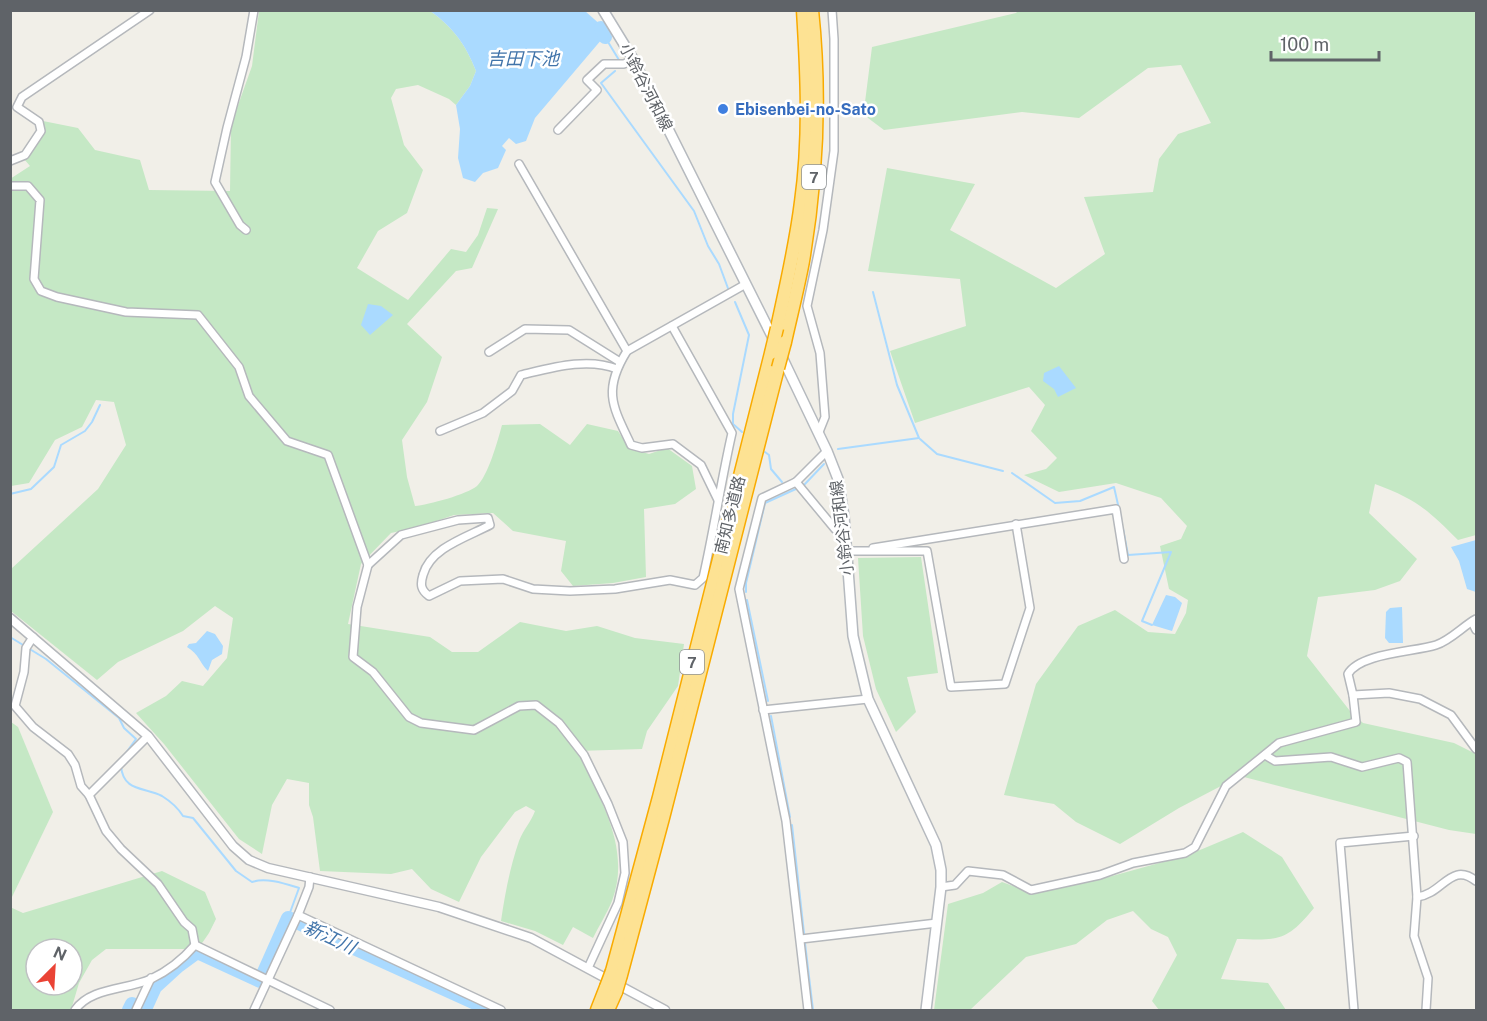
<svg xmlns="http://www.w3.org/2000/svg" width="1487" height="1021" font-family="'Public Sans','Noto Sans JP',sans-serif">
  <rect width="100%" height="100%" fill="#f1efe8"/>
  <g fill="#c5e8c5" fill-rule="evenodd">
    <path d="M 259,11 L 430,11 C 453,27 466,45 476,71 L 470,86 L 456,105 L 449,99 L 418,85 L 396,89 L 391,98 L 404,145 L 423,170 L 407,213 L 378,231 L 357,268 L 408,300 L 451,249 L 466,252 L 478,235 L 487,208 L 498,209 L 472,268 L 456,271 L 407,324 L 442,357 L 427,402 L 402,440 L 407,477 L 415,506 C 428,505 468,494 477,486 C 488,476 498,440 502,425 L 540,424 L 570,445 L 587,424 L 618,431 L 629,448 L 649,454 L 667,448 L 692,466 L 696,489 L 675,504 L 644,509 L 646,577 L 613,583 L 573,586 L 561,571 L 566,541 L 513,531 L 493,513 L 454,515 L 419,527 L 391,533 L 361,564 L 348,624 L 430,637 L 452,652 L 478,652 L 520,622 L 566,631 L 597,626 L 635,638 L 684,644 L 678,686 L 647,731 L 642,749 L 577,751 C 599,797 632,848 612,901 C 607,913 599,926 593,938 L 573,927 L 563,945 L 535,931 L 501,921 C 505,894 510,867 519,841 C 523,830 531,822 535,811 L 526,806 L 515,812 L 481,857 L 459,902 L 431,889 L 412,869 L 391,874 L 320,871 L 313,817 L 309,805 L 309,783 L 287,779 L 272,805 L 262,854 L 239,839 L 164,744 L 136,713 L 166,696 L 182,681 L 203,686 L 227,658 L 233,618 L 215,606 L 183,631 L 118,662 L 97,680 L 11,611 L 11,569 L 98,489 L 126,445 L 114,402 L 96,400 L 82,427 L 55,440 L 29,483 L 11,486 L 10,179 L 30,166 L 24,159 L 43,131 L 43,121 L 78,128 L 95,150 L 140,160 L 149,190 L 230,191 L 231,125 L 252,66 Z"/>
    <path d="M 1018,11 L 1476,11 L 1476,535 L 1458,540 C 1428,510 1416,499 1375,484 L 1369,513 L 1417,559 L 1400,581 L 1375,590 L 1318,597 L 1307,656 L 1350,711 L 1363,723 L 1454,743 L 1476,754 L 1476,834 L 1449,830 L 1240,776 L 1179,808 L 1120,844 L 1076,822 L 1054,804 L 1004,795 L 1036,684 L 1078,626 L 1115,610 L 1148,632 L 1175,634 L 1186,613 L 1188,600 L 1169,589 L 1160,546 L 1181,539 L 1187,526 L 1161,498 L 1116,483 L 1059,492 L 1024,475 L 1046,469 L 1057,458 L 1031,431 L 1045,405 L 1029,387 L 915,423 L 890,351 L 966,326 L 960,279 L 868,271 L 887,168 L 975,184 L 950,230 L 1056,288 L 1105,254 L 1084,197 L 1153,192 L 1159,159 L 1178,134 L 1211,123 L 1181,65 L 1148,68 L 1079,118 L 1022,112 L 884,130 L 868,118 L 864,110 L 872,47 L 1016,13 Z"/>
    <path d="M 921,557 L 938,673 L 907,677 L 916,712 L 896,732 L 876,689 L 863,636 L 858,558 Z"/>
    <path d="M 11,722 L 18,727 L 53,812 L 11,899 Z"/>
    <path d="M 1243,832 L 1282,857 L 1314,908 C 1286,942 1279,940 1237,939 L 1221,979 L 1268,983 L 1286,1010 L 1159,1010 L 1152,1001 L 1177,955 L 1168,937 L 1151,929 L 1133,911 L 1107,920 L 1076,944 L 1026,957 L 970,1010 L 934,1010 L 948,904 L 983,893 L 1002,882 L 1032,893 L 1105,878 L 1188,855 Z"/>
    <path d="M 162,871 L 205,892 L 216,919 L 209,933 L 198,949 L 106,949 L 92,960 L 79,983 L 71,1010 L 11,1010 L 10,907 L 23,913 ZM 36,949 L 72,949 L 72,985 L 36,985 Z"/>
  </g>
  <g fill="#aadaff">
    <path d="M 430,11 L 585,11 L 603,27 L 599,30 L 602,39 L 535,118 L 526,141 L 516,144 L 509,138 L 502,146 L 506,150 L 498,168 L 483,173 L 475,182 L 463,178 L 458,158 L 460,129 L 456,105 L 470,86 L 476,71 C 466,45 453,27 430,11 Z"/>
    <path d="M 368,304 L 381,306 L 393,315 L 370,335 L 361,325 Z"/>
    <path d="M 1059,366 L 1076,388 L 1058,397 L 1054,389 L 1043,381 L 1044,373 Z"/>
    <path d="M 1476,540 L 1476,592 L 1467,589 L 1459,561 L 1451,547 Z"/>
    <path d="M 1166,595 L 1175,597 L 1182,603 L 1172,631 L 1152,625 Z"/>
    <path d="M 1402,607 L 1403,643 L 1389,643 L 1385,638 L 1386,612 L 1390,608 Z"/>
    <path d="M 207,631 L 215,634 L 223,646 L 222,654 L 212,660 L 208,671 C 199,662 199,654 187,647 L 189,644 L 196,643 Z"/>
  </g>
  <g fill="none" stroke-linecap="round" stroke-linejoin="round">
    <g stroke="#aadaff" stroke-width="2">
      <path d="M 605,37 L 619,60"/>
      <path d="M 615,71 L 601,83 L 694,211 L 708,246 L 719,264 L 729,291"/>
      <path d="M 735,302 L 749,335 L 733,414 L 733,424 L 742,432"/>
      <path d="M 920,439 L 937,454 L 1003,471"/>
      <path d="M 838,449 L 919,438 L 897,385 L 873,292"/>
      <path d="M 765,452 L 769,455 L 771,469 L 782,482"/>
      <path d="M 1012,473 L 1055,503 L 1080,501 L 1114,487 L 1119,509"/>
      <path d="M 804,485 L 824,464"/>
      <path d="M 10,494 L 31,489 L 54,467 L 61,445 L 85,431 L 92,422 L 100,405"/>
      <path d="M 1123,529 L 1128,555 L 1171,552 L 1142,621 L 1152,625"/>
      <path d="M 746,592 L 746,583 L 765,503 L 798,488"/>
      <path d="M 747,600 L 768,701"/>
      <path d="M 10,637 L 46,659 L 119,718 L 124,728 L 136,739 L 123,757"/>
      <path d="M 771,716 L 790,817"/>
      <path d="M 121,766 C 123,792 145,787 162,796 C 170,801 178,808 183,816 L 193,818 L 236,871 L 252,882 C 266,877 286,884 299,888 L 288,918"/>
      <path d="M 792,825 L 804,933"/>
      <path d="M 805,943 L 813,1010"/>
    </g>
    <g stroke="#aadaff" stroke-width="14">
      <path d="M 601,28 L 605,37"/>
      <path d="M 129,1010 L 132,1004 L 145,1009 L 155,987 L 178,966 L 197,952 L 260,981 L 288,918 L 491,1010"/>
    </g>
    <defs>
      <g id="minor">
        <path d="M 558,130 L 597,90 L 587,80 L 604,64 L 624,64 L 633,59"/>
        <path d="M 10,161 L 25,155 L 41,131 L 39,122 L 17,107 L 22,97 L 150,10"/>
        <path d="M 519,164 L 627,351"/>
        <path d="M 10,186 L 28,186 L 40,200 L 34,279 L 41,291 L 57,297 L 126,312 L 198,315 L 239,367 L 249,396 L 287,441 L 328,455 L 368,565 L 357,607 L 353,657 L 373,672 L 409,717 L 421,723 L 474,730 L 519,706 L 536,705 L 559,723 L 584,755 L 608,804 L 623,842 L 625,873 L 618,903 L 588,968"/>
        <path d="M 246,230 L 240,225 L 215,182 L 227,128 L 246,57 L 254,10"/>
        <path d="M 489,352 L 525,329 L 569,330 L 620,362"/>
        <path d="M 440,431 L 483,413 L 512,391 L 521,375 C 551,368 587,357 617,369"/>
        <path d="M 819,432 L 825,417 L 820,353 L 807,306 L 823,230 L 834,151 L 834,39 L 832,10"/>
        <path d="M 796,482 L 835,529 L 845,534"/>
        <path d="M 718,500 L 701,465 L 673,444 L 642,448 L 631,445 C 613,407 602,391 627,351 L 746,284"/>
        <path d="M 873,548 L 1116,509 L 1124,559"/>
        <path d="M 853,551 L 927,551 L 951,687 L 1005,684 L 1030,608 L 1016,524"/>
        <path d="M 368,565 L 401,535 L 458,520 L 488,518 L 490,525 C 467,537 430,548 423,575 C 420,585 421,590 429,596 L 460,581 L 503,579 L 533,589 L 570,591 L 615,589 L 670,580 L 695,585 L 703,578 C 714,530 721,481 732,433 L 672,326"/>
        <path d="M 1472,622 L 1476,630"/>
        <path d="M 33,637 L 26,648 L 24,672 L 15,706 L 33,727 L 68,754 L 75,765 L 81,786 L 89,795 L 106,831 L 121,849 L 158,884 L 184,922 L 192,929 L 195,945"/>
        <path d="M 1353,695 L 1389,693 L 1420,699 L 1451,715 L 1476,749"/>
        <path d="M 763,710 L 868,699"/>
        <path d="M 1265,755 L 1275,761 L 1331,757 L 1362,767 L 1399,758 L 1407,762 L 1417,897 L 1414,936 L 1428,978 L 1426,1010"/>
        <path d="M 89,795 L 148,736"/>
        <path d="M 941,887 L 955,885 L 968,871 L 1003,875 L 1031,890 L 1100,875 L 1133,863 L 1185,853 L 1195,847 L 1226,786 L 1279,743 L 1356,722 L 1353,695 L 1348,674 C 1360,653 1414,652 1436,645 C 1451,640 1463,626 1476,619"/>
        <path d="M 1417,897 C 1443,894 1451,861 1476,881"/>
        <path d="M 298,915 L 501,1010"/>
        <path d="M 801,939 L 937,923"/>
        <path d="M 195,945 L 330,1010"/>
        <path d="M 75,1010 C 91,987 127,990 151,979 C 168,971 183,959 195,945"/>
        <path d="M 136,1010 L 151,978"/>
        <path d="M 254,1010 L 298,915 L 309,887 L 310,877"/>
        <path d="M 808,1010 L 786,821 L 739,589 L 762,498 L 796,482 L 827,451"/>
        <path d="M 1354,1010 L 1340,843 L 1414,836"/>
      </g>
      <path id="tertiary" d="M 10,618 L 148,736 L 233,846 L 249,860 L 268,868 L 439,907 L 531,938 L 665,1010"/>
      <g id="secondary">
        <path d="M 603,10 L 633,59 L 775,342"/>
        <path d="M 781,355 L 827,451 L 838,479 L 844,516 L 853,636 L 868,699 L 936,845 L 941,870 L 941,887 L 926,1010"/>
      </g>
      <g id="motorway">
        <path d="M 777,328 C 786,286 796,244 801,202 C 810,139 807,74 803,10"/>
        <path d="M 785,342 C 791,315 798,288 803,261 C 817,178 821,95 812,10"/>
        <path d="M 612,971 L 659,797 L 771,353"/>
        <path d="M 621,975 L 663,818 L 778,368"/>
        <path d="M 597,1010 L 606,987"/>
        <path d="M 608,1010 L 616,992"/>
      </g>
    </defs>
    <use href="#minor" stroke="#b5b8bc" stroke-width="10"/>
    <use href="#tertiary" stroke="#b5b8bc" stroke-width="11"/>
    <use href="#secondary" stroke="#b6babf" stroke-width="12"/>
    <use href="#motorway" stroke="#f9ab00" stroke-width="15"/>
    <use href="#minor" stroke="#fff" stroke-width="7"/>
    <use href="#tertiary" stroke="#fff" stroke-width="8"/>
    <use href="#secondary" stroke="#fff" stroke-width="9"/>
    <use href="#motorway" stroke="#fde293" stroke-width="12"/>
    <defs>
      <g id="motorway-bridge">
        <path d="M 771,353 L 777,328"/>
        <path d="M 778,368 L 785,342"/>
        <path d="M 606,987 L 612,971"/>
        <path d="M 616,992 L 621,975"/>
      </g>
    </defs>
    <use href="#motorway-bridge" stroke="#f9ab00" stroke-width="15" stroke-linecap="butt"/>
    <use href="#motorway-bridge" stroke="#fde293" stroke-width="12"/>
  </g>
  <circle fill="#3f7fe0" stroke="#fff" stroke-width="2" cx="723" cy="109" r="6"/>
  <g text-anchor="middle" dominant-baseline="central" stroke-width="5" stroke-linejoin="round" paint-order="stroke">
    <g fill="#fff" stroke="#8f9295" stroke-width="1.5">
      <rect x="802" y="165" width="24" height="24" rx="4.5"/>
      <rect x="680" y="650" width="24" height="24" rx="4.5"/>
    </g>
    <g font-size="15" font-weight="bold" fill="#5f6368">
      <text x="814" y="177">7</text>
      <text x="692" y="662">7</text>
    </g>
    <g font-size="16" fill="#5f6368" stroke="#fff">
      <text transform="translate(646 87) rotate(63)">小鈴谷河和線</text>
      <text transform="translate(730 515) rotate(-76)">南知多道路</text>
      <text transform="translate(842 528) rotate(-97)">小鈴谷河和線</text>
    </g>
    <g font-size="16" font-weight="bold" fill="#366cbe" stroke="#fff" text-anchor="start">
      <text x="735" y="109">Ebisenbei-no-Sato</text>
    </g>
    <g font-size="18" font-style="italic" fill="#4174aa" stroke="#fff">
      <text x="523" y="58">吉田下池</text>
      <text transform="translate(330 937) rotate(25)">新江川</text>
    </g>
  </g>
  <rect width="1487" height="1021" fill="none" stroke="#5f6368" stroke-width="24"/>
  <g transform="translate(54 967) rotate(24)"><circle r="28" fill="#ffffff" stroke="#bfc1c3" stroke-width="1.5"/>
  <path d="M0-4.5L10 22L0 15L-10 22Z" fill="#ea4335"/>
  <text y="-9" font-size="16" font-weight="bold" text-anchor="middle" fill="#5f6368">N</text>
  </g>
  <path d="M1271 51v9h108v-9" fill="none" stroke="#5f6368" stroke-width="3"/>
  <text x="1280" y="51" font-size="18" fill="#5f6368" stroke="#ffffff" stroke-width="4.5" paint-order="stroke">100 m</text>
</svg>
